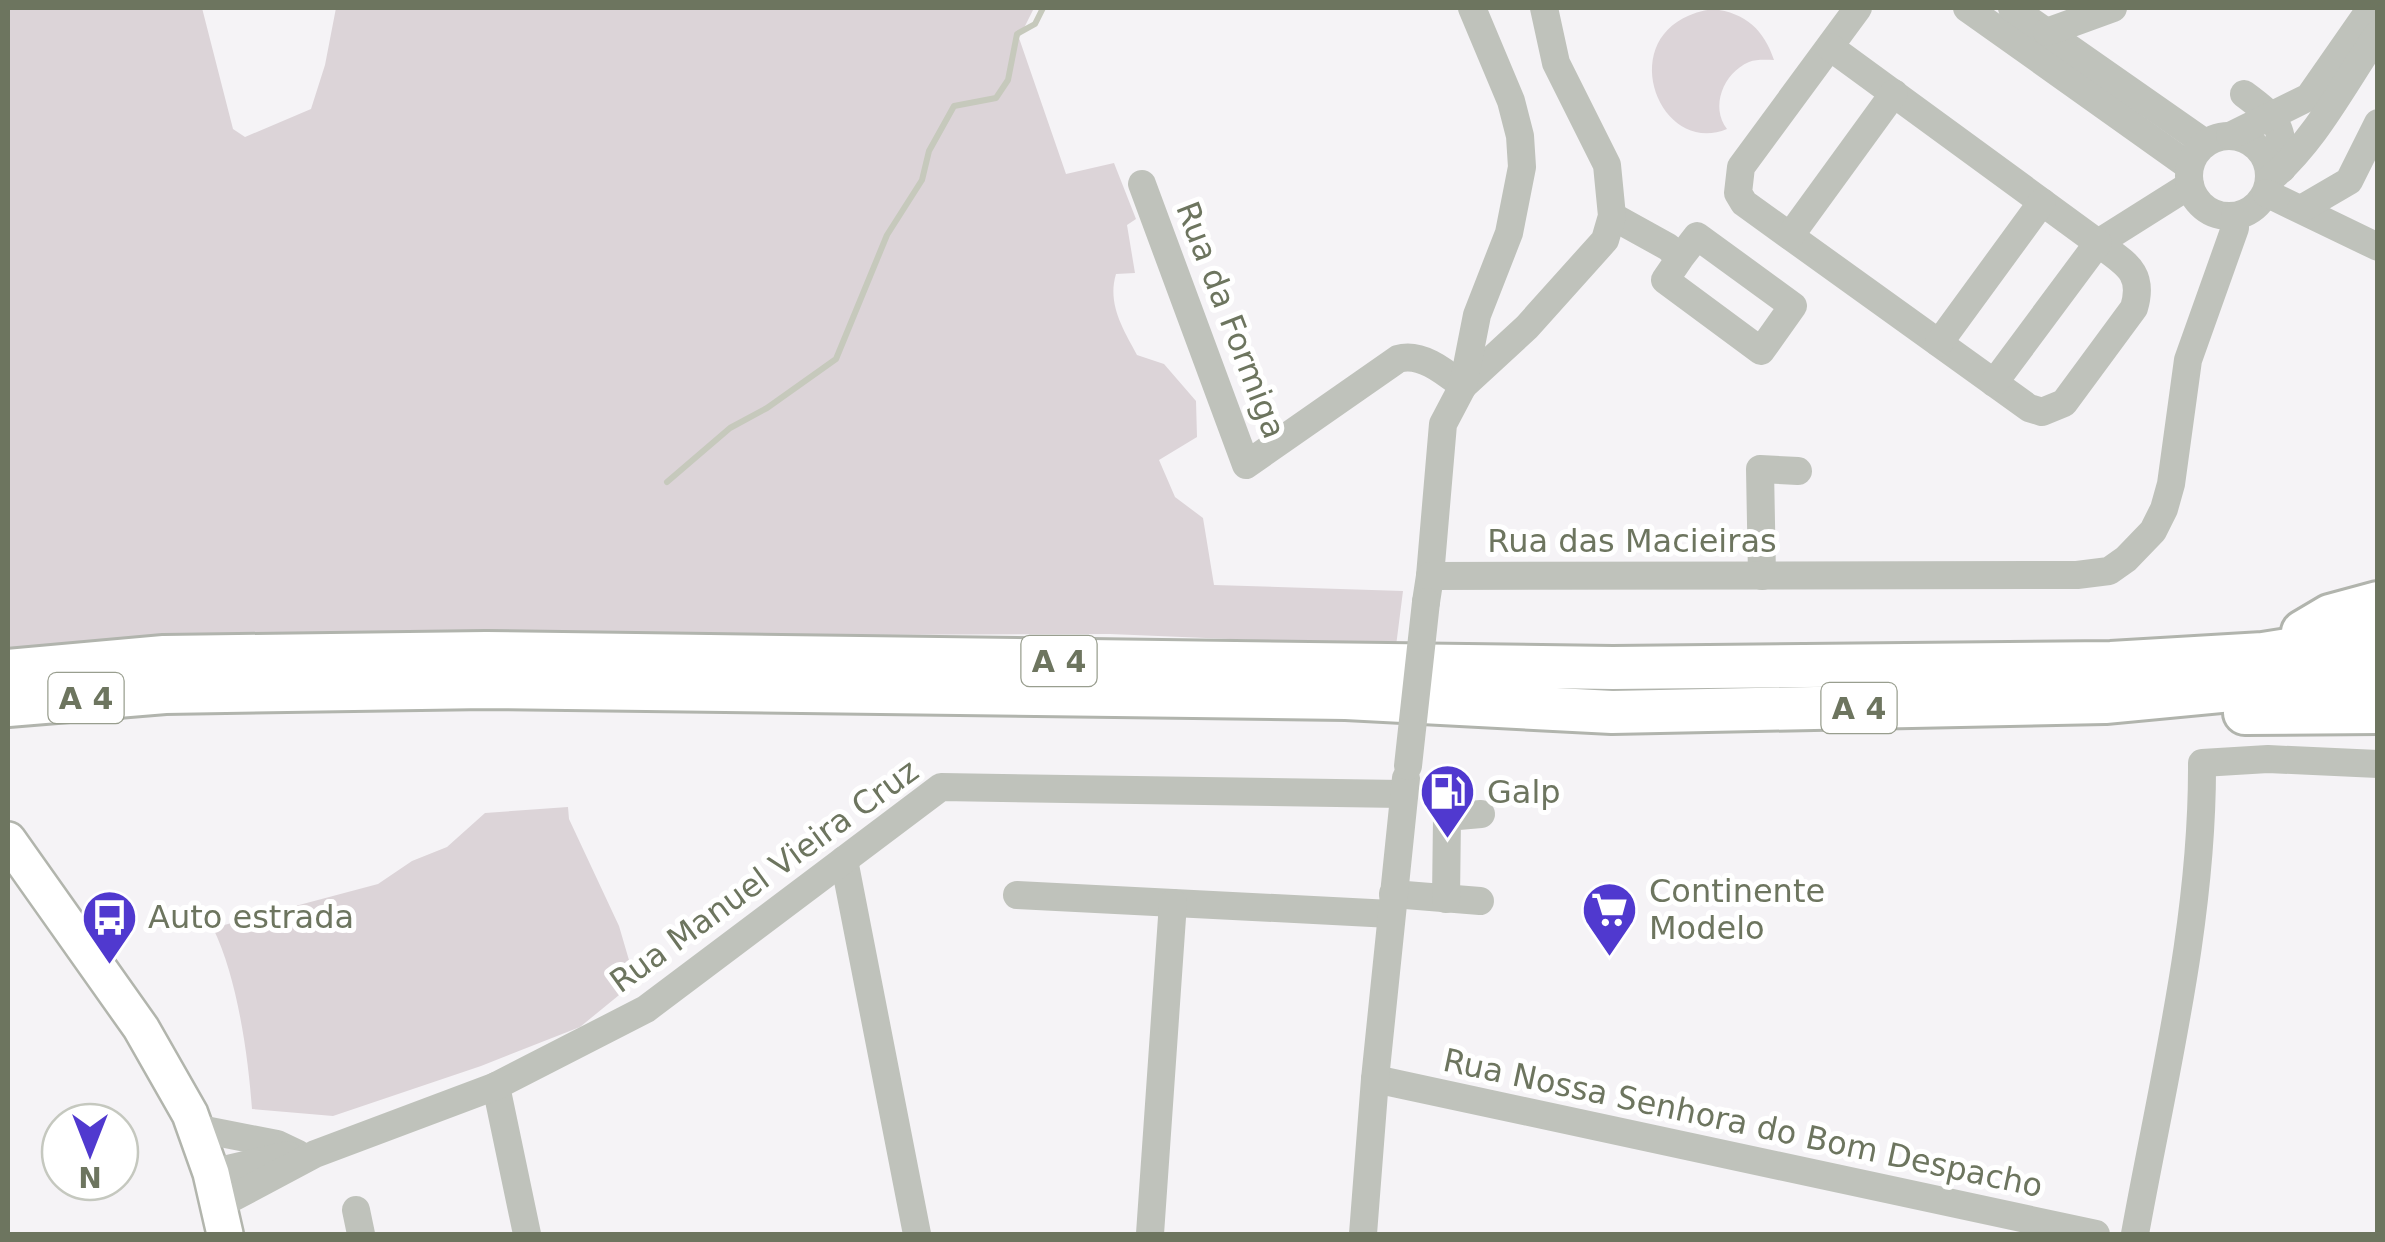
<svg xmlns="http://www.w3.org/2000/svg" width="2385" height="1242" font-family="'DejaVu Sans',sans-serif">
  <rect width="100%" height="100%" fill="#f5f3f6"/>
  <g fill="#dcd4d8">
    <path d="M 8,8 L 202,8 L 233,129 L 245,137 L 311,109 L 325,65 L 336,8 L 1034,8 L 1019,38 L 1066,174 L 1114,163 L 1136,219 L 1127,225 L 1135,273 L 1116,274 C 1107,304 1123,329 1137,355 L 1164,364 L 1196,401 L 1197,437 L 1159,460 L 1175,497 L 1203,518 L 1214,585 L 1403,591 L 1396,646 L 1110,634 L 249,637 L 8,652 Z"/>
    <path d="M 1713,9 C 1746,13 1764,30 1774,60 C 1766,60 1757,59 1749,62 C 1723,73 1710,107 1727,129 C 1656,159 1608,24 1713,9 Z"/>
    <path d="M 568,807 L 569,819 L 619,926 L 631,967 L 624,991 L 580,1027 L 481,1066 L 333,1116 L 252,1109 C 248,1054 237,977 213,928 L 378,884 L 412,861 L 447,847 L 485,813 Z"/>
  </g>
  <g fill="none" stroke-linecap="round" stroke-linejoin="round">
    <path stroke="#c6c9bc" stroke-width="6" d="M 667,482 L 730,428 L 767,408 L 836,359 L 887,235 L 922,180 L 929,151 L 954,106 L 996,98 L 1008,80 L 1017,34 L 1035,24 L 1043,8"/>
    <defs>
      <path id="major" d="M 8,840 L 141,1028 L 190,1114 L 211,1173 L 225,1234"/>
      <g id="highway">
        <path d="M 2303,632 L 2330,616 L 2378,603"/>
        <path d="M 8,671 L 164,657 L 486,653 L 1613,668 L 2111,663 L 2263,654 L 2378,636"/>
        <path d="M 8,705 L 165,692 L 487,687 L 1346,698 L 1612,712 L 2105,702 L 2378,676"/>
        <path d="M 2245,713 L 2378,712"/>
      </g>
    </defs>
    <use href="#major" stroke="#b2b5ad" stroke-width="40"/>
    <use href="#highway" stroke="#b1b4ad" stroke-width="48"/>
    <g stroke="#bfc2bb" stroke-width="28">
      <path d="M 1858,8 L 1741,167 L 1738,193 L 1744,203 L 2029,408 L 2042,412 L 2064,403 L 2134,308 C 2145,271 2124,263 2098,243 L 2190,185"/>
      <path d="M 1967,8 L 2189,166"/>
      <path d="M 2012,8 L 2205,143"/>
      <path d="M 2047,32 L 2113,8"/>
      <path d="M 1830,47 L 2098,243 L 1994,383"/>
      <path d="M 2244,94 C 2278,119 2284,127 2282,169"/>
      <circle cx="2229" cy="176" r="40"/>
      <path d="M 2230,136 L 2309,97 L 2371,8"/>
      <path d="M 2269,180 C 2315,142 2344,83 2378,34"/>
      <path d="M 1142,184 L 1246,465 L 1398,359 C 1421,352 1445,372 1463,386"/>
      <path d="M 2266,193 L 2378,247"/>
      <path d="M 2301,209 L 2349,181 L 2378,123"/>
      <path d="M 1612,216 L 1668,247 L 1680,258 L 1665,280 L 1761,351 L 1793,306 L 1697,236 L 1680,258"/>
      <path d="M 1790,236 L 1894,93"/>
      <path d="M 1939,343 L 2042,202"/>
      <path d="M 1463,386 L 1527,327 L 1605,240 L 1612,216 L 1607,165 L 1556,63 L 1544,8"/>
      <path d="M 1430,576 L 1443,424 L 1463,386 L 1477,315 L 1509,233 L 1522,167 L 1520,136 L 1511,101 L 1472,8"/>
      <path d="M 1762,576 L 1760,469 L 1798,471"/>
      <path d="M 1426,602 L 1430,576 L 2077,575 L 2109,571 L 2126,559 L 2153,531 L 2164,509 L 2171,484 L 2188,360 L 2235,228 L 2235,216"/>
      <path d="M 844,860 L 917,1234"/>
      <path d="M 1393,894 L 1480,901"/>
      <path d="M 1017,895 L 1391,914"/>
      <path d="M 1446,899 L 1447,817 L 1481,814"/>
      <path d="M 1375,1079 L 2096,1234"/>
      <path d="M 496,1086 L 527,1234"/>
      <path d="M 195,1128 L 277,1144 L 298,1154"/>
      <path d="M 211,1173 L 288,1155"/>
      <path d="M 219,1205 L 315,1154 L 496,1086 L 646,1009 L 941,787 L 1402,794"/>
      <path d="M 356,1210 L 361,1234"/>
      <path d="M 1150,1234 L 1173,903"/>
      <path d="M 1363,1234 L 1375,1079 L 1406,778"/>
      <path d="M 2135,1234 C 2163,1079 2203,922 2202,763 L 2268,759 L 2378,764"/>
    </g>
    <use href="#major" stroke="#fff" stroke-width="35"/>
    <use href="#highway" stroke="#fff" stroke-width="42"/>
    <path stroke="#bfc2bb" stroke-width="28" d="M 1408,766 L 1426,602"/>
  </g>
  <defs>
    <symbol id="fuel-pin" viewBox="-11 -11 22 30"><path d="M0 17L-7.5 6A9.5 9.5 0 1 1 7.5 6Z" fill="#5039cf" stroke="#fff"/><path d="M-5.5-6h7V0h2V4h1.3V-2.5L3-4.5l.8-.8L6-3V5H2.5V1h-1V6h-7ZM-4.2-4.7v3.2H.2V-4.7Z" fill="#fff"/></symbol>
    <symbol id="supermarket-pin" viewBox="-11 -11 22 30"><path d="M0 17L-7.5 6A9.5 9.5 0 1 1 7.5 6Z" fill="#5039cf" stroke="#fff"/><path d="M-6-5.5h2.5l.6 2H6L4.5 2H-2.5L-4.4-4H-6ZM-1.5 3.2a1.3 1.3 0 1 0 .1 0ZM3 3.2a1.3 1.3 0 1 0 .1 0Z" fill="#fff"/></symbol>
    <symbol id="bus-pin" viewBox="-11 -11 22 30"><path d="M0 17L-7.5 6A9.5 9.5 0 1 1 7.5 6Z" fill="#5039cf" stroke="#fff"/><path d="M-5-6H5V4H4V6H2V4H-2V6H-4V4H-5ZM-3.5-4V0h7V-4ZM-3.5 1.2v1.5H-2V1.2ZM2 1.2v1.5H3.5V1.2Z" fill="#fff"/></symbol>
  </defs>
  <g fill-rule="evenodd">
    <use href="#fuel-pin" x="1416" y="760" width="63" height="86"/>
    <use href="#supermarket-pin" x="1578" y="878" width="63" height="86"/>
    <use href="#bus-pin" x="78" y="886" width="63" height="86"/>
  </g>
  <g text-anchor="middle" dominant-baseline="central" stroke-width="10" stroke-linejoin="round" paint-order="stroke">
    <g fill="#fff" stroke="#999e8f" stroke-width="2.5">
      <rect x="1021.5" y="636" width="75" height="50" rx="8"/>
      <rect x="48.5" y="673" width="75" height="50" rx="8"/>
      <rect x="1821.5" y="683" width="75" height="50" rx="8"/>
    </g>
    <g font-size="30" font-weight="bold" fill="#6d755f">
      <text x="1059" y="661">A 4</text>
      <text x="86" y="698">A 4</text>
      <text x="1859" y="708">A 4</text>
    </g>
    <g font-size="32" fill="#6d755f" stroke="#fff">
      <text transform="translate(1231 320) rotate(69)">Rua da Formiga</text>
      <text x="1632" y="541">Rua das Macieiras</text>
      <text transform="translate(764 876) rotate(-36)">Rua Manuel Vieira Cruz</text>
      <text transform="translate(1743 1123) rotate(12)">Rua Nossa Senhora do Bom Despacho</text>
    </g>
    <g font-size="32" fill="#6d755f" stroke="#fff" text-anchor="start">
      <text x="1487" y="792">Galp</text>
      <text x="1649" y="891">Continente<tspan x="1649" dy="37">Modelo</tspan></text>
      <text x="148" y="917">Auto estrada</text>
    </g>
  </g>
  <rect width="2385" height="1242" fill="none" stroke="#6d755f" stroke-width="20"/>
  <g transform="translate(90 1152) rotate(180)"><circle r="48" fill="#ffffff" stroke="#c5c8bf" stroke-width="2.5"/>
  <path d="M0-8L18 38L0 25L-18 38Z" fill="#5039cf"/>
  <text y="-15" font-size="28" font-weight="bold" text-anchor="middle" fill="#6d755f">N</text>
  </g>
</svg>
